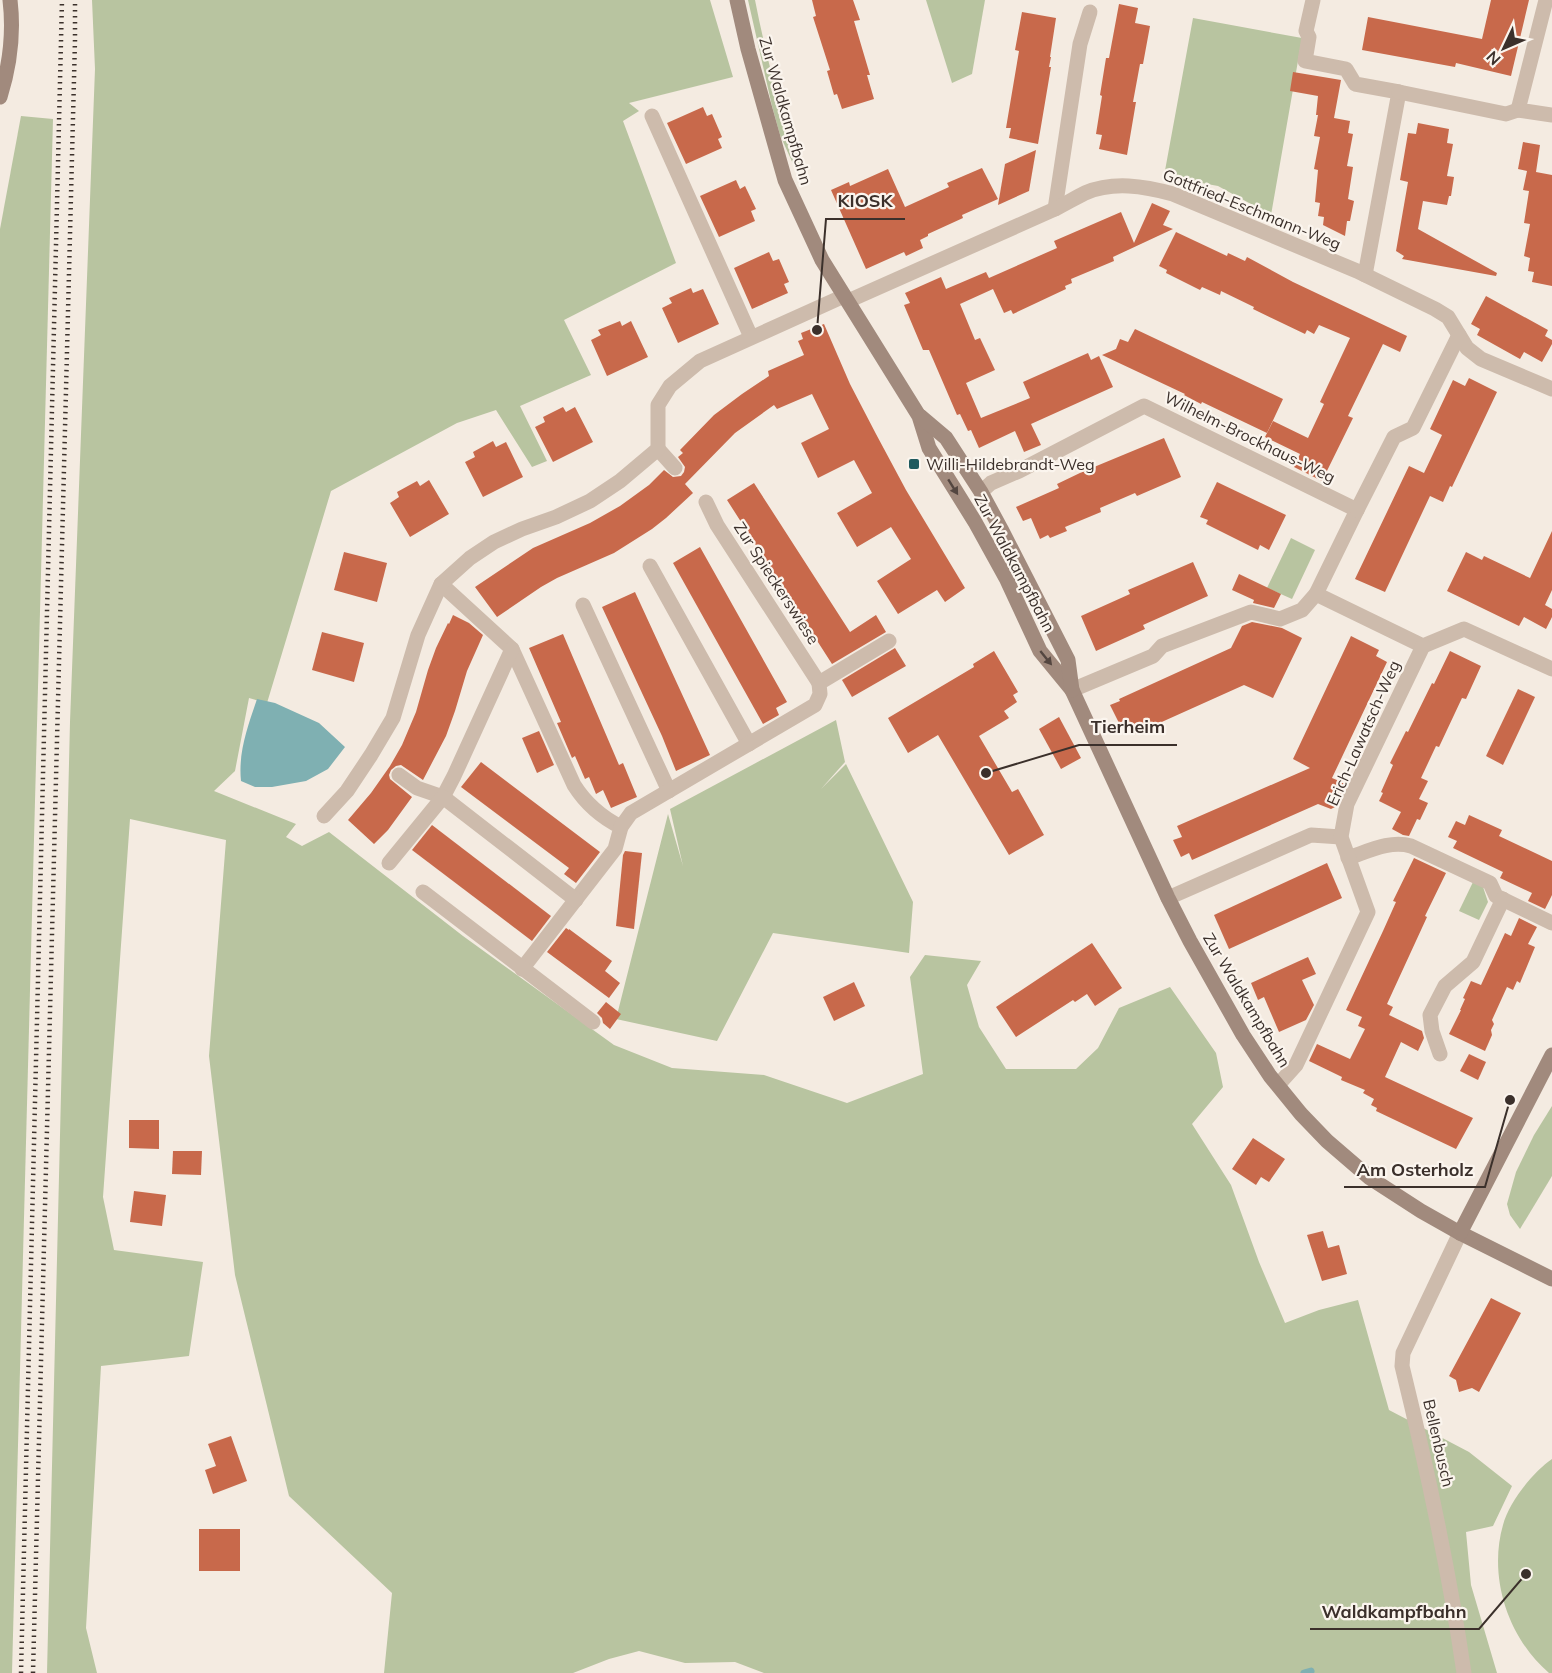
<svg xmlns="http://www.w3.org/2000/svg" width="1552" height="1673" font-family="Mulish,sans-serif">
  <rect width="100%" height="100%" fill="#f4ebe1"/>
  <g fill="#b8c4a0">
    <path d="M 92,0 L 710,0 L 733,77 L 629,103 L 639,111 L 623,121 L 676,263 L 564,320 L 591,375 L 520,406 L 547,461 L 532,467 L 496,410 L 457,423 L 331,491 L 267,703 L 249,698 L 235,771 L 214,791 L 296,824 L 286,837 L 302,846 L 329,832 L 463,936 L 614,1045 L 672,1068 L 764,1075 L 847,1103 L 923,1074 L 910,977 L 925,955 L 981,961 L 967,985 L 979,1027 L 1006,1069 L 1076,1069 L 1098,1048 L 1119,1008 L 1170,987 L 1216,1053 L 1223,1087 L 1192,1124 L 1231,1185 L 1259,1262 L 1285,1323 L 1319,1310 L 1358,1300 L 1389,1410 L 1469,1452 L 1512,1486 L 1493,1526 L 1466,1532 L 1471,1585 L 1497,1673 L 764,1673 L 735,1662 L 685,1663 L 639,1651 L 609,1659 L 573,1673 L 384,1673 L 392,1593 L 289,1496 L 235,1275 L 209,1056 L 226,840 L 130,819 L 103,1197 L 114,1250 L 203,1262 L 189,1356 L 101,1366 L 86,1628 L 97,1673 L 47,1673 L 70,722 L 95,69 Z"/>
    <path d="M 748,0 L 755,0 C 766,56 780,111 801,164 L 794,166 L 780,135 L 772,106 Z"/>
    <path d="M 926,0 L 985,0 L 972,74 L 952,83 Z"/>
    <path d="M 1193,18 L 1302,38 L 1271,215 L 1218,186 L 1164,176 Z"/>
    <path d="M 21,116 L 53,119 L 12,1673 L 0,1673 L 0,229 Z"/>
    <path d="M 1291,538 L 1315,550 L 1292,599 L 1267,588 Z"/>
    <path d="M 836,720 L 845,762 L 821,789 L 846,764 L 913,902 L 909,953 L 773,933 L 717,1041 L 616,1019 L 668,814 L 683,866 L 670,809 Z"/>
    <path d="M 1473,882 L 1483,887 L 1488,902 L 1479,920 L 1459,911 Z"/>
    <path d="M 1552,1106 L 1552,1176 L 1520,1229 L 1510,1215 L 1507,1204 L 1516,1172 L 1534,1135 Z"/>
    <path d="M 1552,1459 L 1552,1673 L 1549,1673 C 1508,1638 1488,1577 1503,1525 C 1509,1502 1533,1472 1552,1459 Z"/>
  </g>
  <path fill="#7fb0b2" d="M 257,699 L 275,703 L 319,723 L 345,747 L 328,769 L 306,781 L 272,787 L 255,787 L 241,781 C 238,752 248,726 257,699 Z"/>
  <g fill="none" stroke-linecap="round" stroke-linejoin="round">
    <path stroke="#7fb0b2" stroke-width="7" d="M 1304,1673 L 1311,1671"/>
  </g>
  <g fill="#c8694b">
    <path d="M 812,0 L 853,0 L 860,20 L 854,21 L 870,75 L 867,75 L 874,99 L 842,109 L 837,94 L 834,95 L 827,71 L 830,70 L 813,17 L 816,16 Z"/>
    <path d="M 1491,0 L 1529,0 L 1511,76 L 1456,63 L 1455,67 L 1362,50 L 1368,17 L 1482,39 Z"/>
    <path d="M 1119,4 L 1138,8 L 1135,23 L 1150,26 L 1143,64 L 1140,64 L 1133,102 L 1136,102 L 1127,155 L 1099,149 L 1102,135 L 1096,134 L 1102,96 L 1100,95 L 1106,58 L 1109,58 Z"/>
    <path d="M 1022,12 L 1056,18 L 1050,57 L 1051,57 L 1049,67 L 1051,67 L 1038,144 L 1009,138 L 1011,128 L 1006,128 L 1019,51 L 1015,50 Z"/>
    <path d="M 1293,72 L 1341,80 L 1334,118 L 1350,121 L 1348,133 L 1353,134 L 1347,166 L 1353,167 L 1348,199 L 1354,201 L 1350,221 L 1347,221 L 1345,236 L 1323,225 L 1324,217 L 1318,216 L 1320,203 L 1315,202 L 1318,170 L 1314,169 L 1320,137 L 1314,136 L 1318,115 L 1316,115 L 1318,96 L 1290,91 Z"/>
    <path d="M 703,107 L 707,116 L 712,114 L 722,137 L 718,139 L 722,148 L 686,164 L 667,123 Z"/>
    <path d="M 1418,123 L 1449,129 L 1447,143 L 1453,144 L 1447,176 L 1454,177 L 1451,196 L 1449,196 L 1447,205 L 1423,201 L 1418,229 L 1497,273 L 1496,276 L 1402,259 L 1404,256 L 1396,251 L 1408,182 L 1400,180 L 1408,133 L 1416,134 Z"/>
    <path d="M 1523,142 L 1540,145 L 1536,172 L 1552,175 L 1552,286 L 1532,282 L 1534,272 L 1528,271 L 1530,258 L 1524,256 L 1530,224 L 1524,223 L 1529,191 L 1523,190 L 1527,171 L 1518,169 Z"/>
    <path d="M 1036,150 L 1029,191 L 998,205 L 1005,164 Z"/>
    <path d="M 982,168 L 998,199 L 962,215 L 963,218 L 928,234 L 928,236 L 920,240 L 923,248 L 906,256 L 904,252 L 866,269 L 831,190 L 849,182 L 850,186 L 888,169 L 905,207 L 949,187 L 947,183 Z"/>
    <path d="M 736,180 L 740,189 L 745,186 L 756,209 L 751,211 L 755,221 L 719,237 L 700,196 Z"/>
    <path d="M 1152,203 L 1170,211 L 1163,225 L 1173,229 L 1113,257 L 1114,261 L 1071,279 L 1072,283 L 1065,286 L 1066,289 L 1013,314 L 1011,310 L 1004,313 L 993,289 L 960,304 L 975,340 L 980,338 L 995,370 L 966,383 L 981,418 L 1030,398 L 1023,382 L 1088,353 L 1091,360 L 1099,356 L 1113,387 L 1031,424 L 1041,445 L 1024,452 L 1015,431 L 979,448 L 971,430 L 968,431 L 960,414 L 957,415 L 929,350 L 923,350 L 904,305 L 910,303 L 905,293 L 941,277 L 946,289 L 986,272 L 989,278 L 1057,248 L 1054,241 L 1121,212 L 1134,243 Z"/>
    <path d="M 1176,232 L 1227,256 L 1228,253 L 1245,261 L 1247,257 L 1293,282 L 1407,336 L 1400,352 L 1383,344 L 1348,416 L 1353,418 L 1322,481 L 1294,467 L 1300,454 L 1265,437 L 1273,421 L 1308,438 L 1324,404 L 1320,402 L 1350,338 L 1319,325 L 1314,334 L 1307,330 L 1305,334 L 1253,309 L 1254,307 L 1221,291 L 1220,295 L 1202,287 L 1200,290 L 1166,273 L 1167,270 L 1159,266 Z"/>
    <path d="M 769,252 L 773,261 L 779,259 L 789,282 L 784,284 L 788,293 L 752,309 L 734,268 Z"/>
    <path d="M 691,288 L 693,293 L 703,289 L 719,324 L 678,343 L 662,308 L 672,303 L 669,298 Z"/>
    <path d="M 1486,296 L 1548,330 L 1545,336 L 1552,340 L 1552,344 L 1542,362 L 1524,352 L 1520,359 L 1477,335 L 1480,329 L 1471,324 Z"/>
    <path d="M 620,321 L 622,326 L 631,321 L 648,357 L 607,376 L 591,340 L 601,335 L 598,330 Z"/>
    <path d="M 824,324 L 850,384 L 876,434 L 906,490 L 965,588 L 945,602 L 937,590 L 898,614 L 877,581 L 911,559 L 891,527 L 857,547 L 837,513 L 872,493 L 854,460 L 818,478 L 801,443 L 829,429 L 812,394 L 777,409 L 774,405 L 735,433 L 685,484 L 693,493 L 666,518 L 652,529 L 614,553 L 557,578 L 541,587 L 497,617 L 475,587 L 533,548 L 590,523 L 620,506 L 649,485 L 664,470 L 673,477 L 681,476 L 684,472 L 685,467 L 678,457 L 683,453 L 680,450 L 714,415 L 742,394 L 769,376 L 768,371 L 804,355 L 798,341 L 803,339 L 801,333 Z"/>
    <path d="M 1135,329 L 1283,399 L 1267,433 L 1202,402 L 1201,404 L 1184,395 L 1185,394 L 1102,355 L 1116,349 L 1120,339 L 1128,342 Z"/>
    <path d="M 1469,378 L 1497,392 L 1452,487 L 1450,486 L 1443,502 L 1430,496 L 1385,592 L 1355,579 L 1409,466 L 1424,473 L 1442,435 L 1430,429 L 1453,380 L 1465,386 Z"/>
    <path d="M 563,407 L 566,412 L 575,407 L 593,442 L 553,462 L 535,427 L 545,422 L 543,417 Z"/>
    <path d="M 1164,438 L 1181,477 L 1137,496 L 1135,493 L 1100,508 L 1101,512 L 1065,527 L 1067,531 L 1050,538 L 1048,535 L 1040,539 L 1031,518 L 1023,521 L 1016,507 L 1059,488 L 1057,484 L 1082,472 Z"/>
    <path d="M 493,441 L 496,447 L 506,442 L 523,477 L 483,497 L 465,462 L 475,457 L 473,452 Z"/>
    <path d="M 429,480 L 449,514 L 410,537 L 390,503 L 399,497 L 397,492 L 417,481 L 420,486 Z"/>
    <path d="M 1217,482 L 1286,515 L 1269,550 L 1260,545 L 1258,550 L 1206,524 L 1208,520 L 1200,517 Z"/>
    <path d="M 754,483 L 850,632 L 876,615 L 886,632 L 832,664 L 727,500 Z"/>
    <path d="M 1552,531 L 1552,590 L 1545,605 L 1552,609 L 1552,617 L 1546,629 L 1524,617 L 1519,626 L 1447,591 L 1466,552 L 1482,560 L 1484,556 L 1530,578 Z"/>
    <path d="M 700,547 L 787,702 L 776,708 L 779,715 L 763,724 L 673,563 Z"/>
    <path d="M 344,552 L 387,563 L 377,602 L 334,590 Z"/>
    <path d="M 1193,562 L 1208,596 L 1143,625 L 1145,629 L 1096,651 L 1081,616 L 1130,594 L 1128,590 Z"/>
    <path d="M 1239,574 L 1281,594 L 1274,608 L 1253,603 L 1254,600 L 1232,590 Z"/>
    <path d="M 635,592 L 710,755 L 676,771 L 662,736 L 602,607 Z"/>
    <path d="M 453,615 L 469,623 L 483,635 L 467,671 L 455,711 L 446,736 L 423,780 L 401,765 L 396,766 L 391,770 L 389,775 L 390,779 L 412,797 L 388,830 L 374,844 L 348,820 L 371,793 L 390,766 L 402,745 L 416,712 L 428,670 L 436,648 L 448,623 L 449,624 Z"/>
    <path d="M 1252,622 L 1282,628 L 1302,638 L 1273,698 L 1244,685 L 1135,734 L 1128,719 L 1119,723 L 1110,705 L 1120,701 L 1119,699 L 1231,648 L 1242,626 Z"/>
    <path d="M 322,632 L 364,643 L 354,682 L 312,670 Z"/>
    <path d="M 563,634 L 619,765 L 623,763 L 637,797 L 611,808 L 603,790 L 596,794 L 589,777 L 585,779 L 575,756 L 572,758 L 557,723 L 561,722 L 529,648 Z"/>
    <path d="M 1351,636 L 1379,650 L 1376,656 L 1387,662 L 1332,778 L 1344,783 L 1340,792 L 1342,793 L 1337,806 L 1331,809 L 1318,804 L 1192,860 L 1189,853 L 1181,857 L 1173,840 L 1182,837 L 1177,826 L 1310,768 L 1293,759 Z"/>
    <path d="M 895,648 L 906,666 L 852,697 L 842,680 Z"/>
    <path d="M 994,651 L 1018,692 L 1013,695 L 1017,702 L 1004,711 L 1009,718 L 979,736 L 1012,792 L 1018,789 L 1044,835 L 1009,855 L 938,735 L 908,753 L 888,718 L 974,667 L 973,664 Z"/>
    <path d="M 1450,651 L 1481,666 L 1466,699 L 1462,698 L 1439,747 L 1436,746 L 1421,778 L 1428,781 L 1419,799 L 1428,803 L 1420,820 L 1417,819 L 1409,836 L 1403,835 L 1392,829 L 1401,812 L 1379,801 L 1383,793 L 1381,792 L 1393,765 L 1390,763 L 1406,731 L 1408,732 L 1432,683 L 1434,684 Z"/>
    <path d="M 1518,689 L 1535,697 L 1503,765 L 1486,756 Z"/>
    <path d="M 1059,717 L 1081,758 L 1061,769 L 1039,729 Z"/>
    <path d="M 539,731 L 554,765 L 537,773 L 522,738 Z"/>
    <path d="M 481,762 L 600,852 L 576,883 L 564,874 L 569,868 L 461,787 Z"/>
    <path d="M 1469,815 L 1502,830 L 1499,836 L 1552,861 L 1552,895 L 1545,909 L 1528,901 L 1532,893 L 1500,878 L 1503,872 L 1453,848 L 1457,841 L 1448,837 L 1456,821 L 1465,825 Z"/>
    <path d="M 432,825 L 551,916 L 532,941 L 412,850 Z"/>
    <path d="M 625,851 L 642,853 L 634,929 L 616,926 L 623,855 Z"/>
    <path d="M 1414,858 L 1446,873 L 1425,916 L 1427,917 L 1387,1004 L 1393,1007 L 1389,1015 L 1422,1031 L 1424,1038 L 1418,1051 L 1401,1042 L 1385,1077 L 1473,1118 L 1456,1149 L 1376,1111 L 1377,1108 L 1371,1105 L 1374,1099 L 1363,1093 L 1365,1090 L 1341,1080 L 1342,1077 L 1309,1061 L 1317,1044 L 1350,1059 L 1365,1029 L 1358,1026 L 1362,1017 L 1346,1010 L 1383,931 L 1396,902 L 1393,901 Z"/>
    <path d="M 1327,863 L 1342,898 L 1229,949 L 1214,915 Z"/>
    <path d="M 1519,918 L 1537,927 L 1528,944 L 1535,947 L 1520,983 L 1517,981 L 1513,990 L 1507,987 L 1492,1020 L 1494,1024 L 1491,1030 L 1492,1035 L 1485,1051 L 1449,1034 L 1461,1010 L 1460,1010 L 1465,999 L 1463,998 L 1471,981 L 1481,985 L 1505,933 L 1511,936 Z"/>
    <path d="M 566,928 L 569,930 L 569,929 L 612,961 L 605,971 L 620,983 L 609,998 L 547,952 Z"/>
    <path d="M 1092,943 L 1122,988 L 1095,1006 L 1087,994 L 1075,1002 L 1073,1000 L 1016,1037 L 996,1007 Z"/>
    <path d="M 1308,957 L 1316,974 L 1302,980 L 1314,1005 L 1306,1020 L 1279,1032 L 1264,997 L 1258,1000 L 1251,983 Z"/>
    <path d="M 854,982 L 865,1006 L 834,1021 L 823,997 Z"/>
    <path d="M 606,1002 L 621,1014 L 610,1029 L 603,1023 L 602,1018 L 597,1013 Z"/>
    <path d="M 1469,1054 L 1486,1062 L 1478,1080 L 1460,1071 Z"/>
    <path d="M 129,1120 L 159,1120 L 159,1149 L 129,1148 Z"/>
    <path d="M 1253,1138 L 1285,1159 L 1269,1182 L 1261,1177 L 1256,1185 L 1232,1169 Z"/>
    <path d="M 173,1151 L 202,1151 L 201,1175 L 172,1174 Z"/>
    <path d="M 134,1191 L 166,1195 L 162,1226 L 130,1222 Z"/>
    <path d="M 1323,1231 L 1328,1248 L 1339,1245 L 1347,1274 L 1322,1281 L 1307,1235 Z"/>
    <path d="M 1491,1298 L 1521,1313 L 1479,1392 L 1472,1388 L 1459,1392 L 1456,1380 L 1449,1376 Z"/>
    <path d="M 231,1436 L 247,1481 L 213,1494 L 205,1470 L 216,1466 L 208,1444 Z"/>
    <rect x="199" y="1529" width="41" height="42"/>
  </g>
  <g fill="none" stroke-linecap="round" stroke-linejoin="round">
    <g stroke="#cdbbac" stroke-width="15">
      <path d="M 1313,0 L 1306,31 L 1309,37 L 1305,61 L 1346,69 L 1355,84 L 1399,92 L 1365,275"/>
      <path d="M 1546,0 L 1518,110 L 1552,115"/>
      <path d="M 1399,92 L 1506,114 L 1518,110"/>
      <path d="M 652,116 L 751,337"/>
      <path d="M 1055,209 L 1080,44 L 1090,12"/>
      <path d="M 848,301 L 1055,209 C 1065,204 1075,198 1085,193 C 1113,181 1144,186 1173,194 L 1357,271 L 1435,309 L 1448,317 L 1467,348 L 1481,359 L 1552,389"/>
      <path d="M 658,449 L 675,468"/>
      <path d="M 981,492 L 991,483 L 1019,471 L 1144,406 L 1357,510 L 1316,594 L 1423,646 L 1464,629 L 1552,669"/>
      <path d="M 706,502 L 717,525 L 819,683"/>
      <path d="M 1357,510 L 1394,437 L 1413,428 L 1459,335"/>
      <path d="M 650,566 L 749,744"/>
      <path d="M 441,584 L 512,649 L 574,785 C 586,804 601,817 621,827 L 615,849 L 522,969"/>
      <path d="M 583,605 L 669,791"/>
      <path d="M 1072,690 L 1153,656 L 1162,646 L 1251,612 L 1280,619 L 1302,610 L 1316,594"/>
      <path d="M 399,775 L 417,788 L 443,797 L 454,776 L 512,649"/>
      <path d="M 324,816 L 347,791 L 371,755 L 393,718 L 418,635 L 441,584 L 470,558 L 494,542 L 522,529 L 556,517 L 590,501 L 620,481 L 658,449 L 658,405 L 670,386 L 700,361 L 844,296"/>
      <path d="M 621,827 L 631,813 L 815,705 L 820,694 L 819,683 L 889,641"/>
      <path d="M 1348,858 C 1369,851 1390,840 1411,846 L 1490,883 L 1496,896 L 1552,923"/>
      <path d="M 389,863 L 443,797 L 576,900"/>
      <path d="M 423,892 L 593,1022"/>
      <path d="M 1168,898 L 1311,835 L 1341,837"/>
      <path d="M 1440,1054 L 1432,1031 L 1430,1015 L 1445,986 L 1473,962 L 1503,899"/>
      <path d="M 1278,1085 L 1296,1065 L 1368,912 L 1341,837 L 1347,804 L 1423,646"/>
      <path d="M 1460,1233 L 1403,1353 L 1402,1366 C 1427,1468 1449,1569 1464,1673"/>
    </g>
    <g stroke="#a18a7d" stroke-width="15">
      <path d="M 737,0 L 748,49 L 785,180 L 822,260 L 919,416 L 929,448 L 975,522 L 1007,580 L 1040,651 L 1072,690 L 1168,898 L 1190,941 L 1243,1035 L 1270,1076 L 1301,1114 L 1327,1141 L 1370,1178 L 1421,1211 L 1460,1233 L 1552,1279"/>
      <path d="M 0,97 C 10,65 14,33 10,0"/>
      <path d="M 920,416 L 946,438 L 981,492 L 1001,529 L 1068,660 L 1072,690"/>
      <path d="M 1460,1233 L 1552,1055"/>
    </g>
    <g stroke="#3b302b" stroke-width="4.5" stroke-dasharray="1.5 4.5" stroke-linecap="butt">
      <path d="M 21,1673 L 62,0"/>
      <path d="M 33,1673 L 75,40 L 75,0"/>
    </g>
  </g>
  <defs><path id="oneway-solid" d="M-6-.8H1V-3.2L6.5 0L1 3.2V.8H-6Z" transform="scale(1.5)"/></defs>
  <g fill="#544640">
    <use href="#oneway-solid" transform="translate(953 487) rotate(58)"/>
    <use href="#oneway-solid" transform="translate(1046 658) rotate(51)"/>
  </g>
  <rect fill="#1f5a5e" stroke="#fbf5ee" stroke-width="2" x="908" y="458" width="12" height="12" rx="3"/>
  <g text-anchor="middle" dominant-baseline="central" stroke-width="4.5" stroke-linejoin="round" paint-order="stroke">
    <g font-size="16" fill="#3b302b" stroke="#fbf5ee">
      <text transform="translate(786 111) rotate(74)">Zur Waldkampfbahn</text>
      <text transform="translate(1252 209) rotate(22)">Gottfried-Eschmann-Weg</text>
      <text transform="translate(1250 437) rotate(26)">Wilhelm-Brockhaus-Weg</text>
      <text transform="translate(1015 563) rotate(62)">Zur Waldkampfbahn</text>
      <text transform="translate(777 583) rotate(57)">Zur Spieckerswiese</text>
      <text transform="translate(1363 733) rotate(-66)">Erich-Lawatsch-Weg</text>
      <text transform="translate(1247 1000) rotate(59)">Zur Waldkampfbahn</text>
      <text transform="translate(1439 1443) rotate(77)">Bellenbusch</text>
    </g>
    <g font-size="16" fill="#3b302b" stroke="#fbf5ee" text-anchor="start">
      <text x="926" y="464">Willi-Hildebrandt-Weg</text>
    </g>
  </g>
  <path fill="none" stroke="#3b302b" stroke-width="2" d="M817 330L826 219H905M986 773L1079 745H1177M1510 1100L1485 1187H1344M1526 1574L1479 1629H1310"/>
  <g fill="#3b302b" stroke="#fbf5ee" stroke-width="2">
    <circle cx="817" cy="330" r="6"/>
    <circle cx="986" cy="773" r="6"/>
    <circle cx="1510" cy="1100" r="6"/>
    <circle cx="1526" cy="1574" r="6"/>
  </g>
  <g font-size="18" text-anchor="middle" font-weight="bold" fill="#3b302b" stroke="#fbf5ee" stroke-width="4.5" stroke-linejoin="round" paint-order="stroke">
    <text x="865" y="207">KIOSK</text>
    <text x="1128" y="733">Tierheim</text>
    <text x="1415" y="1176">Am Osterholz</text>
    <text x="1394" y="1618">Waldkampfbahn</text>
  </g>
  <g transform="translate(1504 48) rotate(226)" stroke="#fbf5ee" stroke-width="4.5" paint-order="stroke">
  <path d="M0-4.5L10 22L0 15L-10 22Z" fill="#3b302b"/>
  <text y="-9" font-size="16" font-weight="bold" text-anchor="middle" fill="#3b302b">N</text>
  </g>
</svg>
